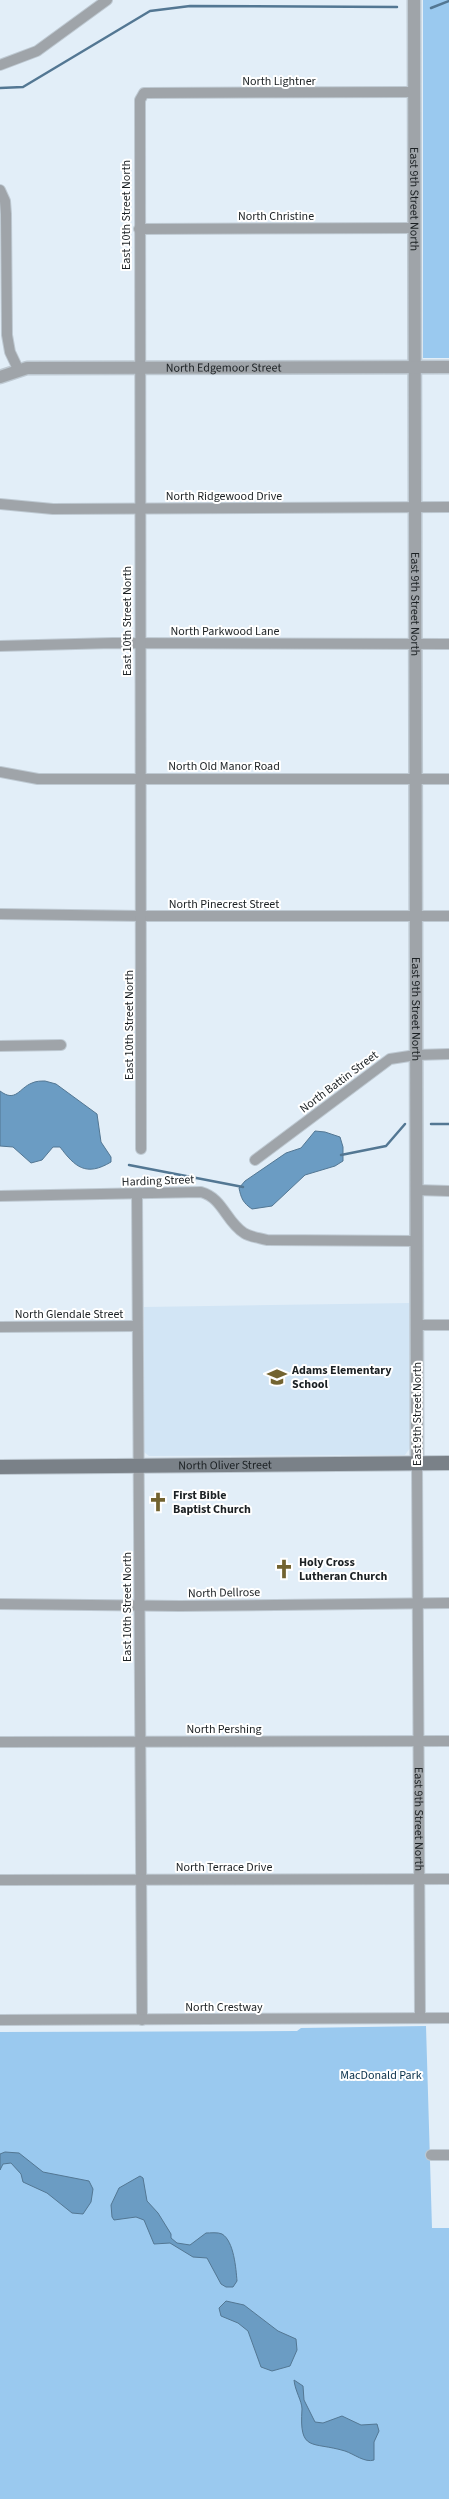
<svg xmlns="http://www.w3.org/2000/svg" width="449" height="2499" font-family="'Source Sans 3',sans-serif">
  <rect width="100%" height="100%" fill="#e2eef8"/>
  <path fill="#d2e5f5" d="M 410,1303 L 410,1448 L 405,1455 L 149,1456 L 144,1452 L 144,1307 Z"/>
  <g fill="#9ac9ef">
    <rect x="423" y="0" width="26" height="358"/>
    <path d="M 426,2026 L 432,2228 L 449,2228 L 449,2499 L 0,2499 L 0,2032 L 297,2031 L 301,2028 Z"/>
  </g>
  <g fill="#6b9cc3" stroke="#537793">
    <path d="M 45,1081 L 56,1084 L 97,1114 L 101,1142 L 111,1157 L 111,1162 C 86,1177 75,1167 60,1147 L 53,1147 L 42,1160 L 31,1163 L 13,1147 L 0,1146 L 0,1091 C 16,1103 19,1088 32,1083 C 36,1081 41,1081 45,1081 Z"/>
    <path d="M 315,1131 L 325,1132 L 340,1137 L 343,1147 L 343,1161 L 335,1166 L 305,1175 L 272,1206 L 252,1209 C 243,1203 241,1198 239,1188 L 245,1181 L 286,1153 L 301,1148 Z"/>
    <path d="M 5,2152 L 19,2153 L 43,2172 L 89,2181 L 93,2189 L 91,2202 L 83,2214 L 72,2213 L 47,2193 L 23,2182 L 21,2174 L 11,2163 L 3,2164 L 0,2170 L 0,2154 Z"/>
    <path d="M 140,2176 L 143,2178 L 147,2201 L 158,2213 L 171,2234 L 171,2238 L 177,2243 L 190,2245 L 206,2233 C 210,2233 218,2232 222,2234 C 234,2241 236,2269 237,2281 L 233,2287 L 226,2287 L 221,2284 L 207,2258 L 193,2257 L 170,2243 L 154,2244 L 144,2220 L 136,2217 L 114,2220 L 112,2217 L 111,2205 L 119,2188 Z"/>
    <path d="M 226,2301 L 244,2305 L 278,2331 L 296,2339 L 297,2350 L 290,2366 L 272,2371 L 261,2367 L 248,2331 L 238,2323 L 221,2316 L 219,2308 Z"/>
    <path d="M 294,2380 L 303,2386 L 304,2400 L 315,2422 L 323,2423 L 342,2416 L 361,2425 L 377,2424 L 379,2431 L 374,2442 L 374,2460 C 365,2463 354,2454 345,2451 C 312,2441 299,2453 302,2409 C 302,2401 295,2391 294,2380 Z"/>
  </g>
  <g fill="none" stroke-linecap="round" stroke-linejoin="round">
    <g stroke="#537793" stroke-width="2.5">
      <path d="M 431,8 L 449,1"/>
      <path d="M 0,88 L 23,87 L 150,11 L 190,6 L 397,7"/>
      <path d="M 431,1124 L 449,1124"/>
      <path d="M 341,1155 L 386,1146 L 405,1124"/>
      <path d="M 129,1165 L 243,1187"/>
    </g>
    <defs>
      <g id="minor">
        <path d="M 0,65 L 37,51 L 107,0"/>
        <path d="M 0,190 L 5,201 L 6,214 L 7,335 L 10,352 L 19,371"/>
        <path d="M 139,229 L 414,228"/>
        <path d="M 0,504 L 53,509 L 449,507"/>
        <path d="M 0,646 L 113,643 L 449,644"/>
        <path d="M 0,772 L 38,779 L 449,779"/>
        <path d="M 0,914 L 142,916 L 449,916"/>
        <path d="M 0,1046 L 61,1045"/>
        <path d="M 141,1149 L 140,100 L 144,93 L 414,92"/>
        <path d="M 255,1160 L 390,1059 L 416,1055 L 449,1054"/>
        <path d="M 416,1190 L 449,1191"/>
        <path d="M 137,1194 L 142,2020"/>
        <path d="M 0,1196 L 201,1192 C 223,1198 226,1222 244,1233 C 250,1237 260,1238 267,1240 L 416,1241"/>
        <path d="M 417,1325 L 449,1325"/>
        <path d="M 0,1327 L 137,1326"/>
        <path id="s1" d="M 417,1463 L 420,2018"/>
        <path d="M 0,1604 L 180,1606 L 449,1603"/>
        <path d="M 0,1742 L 449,1741"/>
        <path d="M 0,1880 L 449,1879"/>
        <path d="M 0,2020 L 449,2018"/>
        <path d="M 431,2155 L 449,2155"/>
      </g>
      <g id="tertiary">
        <path id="s2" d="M 414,0 L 417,1463"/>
        <path id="s3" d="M 0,377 L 27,368 L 449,367"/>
      </g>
      <g id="secondary">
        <path id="s4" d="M 0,1467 L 449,1463"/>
      </g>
    </defs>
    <use href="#minor" stroke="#bec9d2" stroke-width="12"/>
    <use href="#tertiary" stroke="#bec9d2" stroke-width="15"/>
    <use href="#secondary" stroke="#bec9d2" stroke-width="16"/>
    <use href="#minor" stroke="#9fa4a9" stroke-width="10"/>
    <use href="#tertiary" stroke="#9fa4a9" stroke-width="12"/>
    <use href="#secondary" stroke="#7a8188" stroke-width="14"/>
  </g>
  <defs>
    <symbol id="school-bare" viewBox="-9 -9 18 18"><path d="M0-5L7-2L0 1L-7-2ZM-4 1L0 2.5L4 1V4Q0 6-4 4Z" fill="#726330" stroke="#fff" stroke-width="2.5" paint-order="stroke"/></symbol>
    <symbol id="church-bare" viewBox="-9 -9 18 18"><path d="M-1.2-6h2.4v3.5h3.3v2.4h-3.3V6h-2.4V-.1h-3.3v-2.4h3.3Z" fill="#726330" stroke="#fff" stroke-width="2.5" paint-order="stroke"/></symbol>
  </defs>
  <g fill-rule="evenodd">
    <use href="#school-bare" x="263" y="1363" width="28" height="28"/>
    <use href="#church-bare" x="144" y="1488" width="28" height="28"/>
    <use href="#church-bare" x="270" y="1555" width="28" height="28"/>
  </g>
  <g text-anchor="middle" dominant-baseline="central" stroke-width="4" stroke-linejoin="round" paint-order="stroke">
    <g font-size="12" fill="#1b2023" stroke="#fff">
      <text x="279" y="81">North Lightner</text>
      <text stroke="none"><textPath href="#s2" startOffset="199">East 9th Street North</textPath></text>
      <text transform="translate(126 215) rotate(-90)">East 10th Street North</text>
      <text x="276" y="216">North Christine</text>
      <text stroke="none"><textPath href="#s3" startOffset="225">North Edgemoor Street</textPath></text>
      <text x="224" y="496">North Ridgewood Drive</text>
      <text stroke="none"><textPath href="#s2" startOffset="604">East 9th Street North</textPath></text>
      <text transform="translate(127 621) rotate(-90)">East 10th Street North</text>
      <text x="225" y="631">North Parkwood Lane</text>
      <text x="224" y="766">North Old Manor Road</text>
      <text x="224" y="904">North Pinecrest Street</text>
      <text stroke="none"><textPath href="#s2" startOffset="1009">East 9th Street North</textPath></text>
      <text transform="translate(129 1025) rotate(-90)">East 10th Street North</text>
      <text transform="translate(339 1082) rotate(-37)">North Battin Street</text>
      <text transform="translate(158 1181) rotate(-2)">Harding Street</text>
      <text x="69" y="1314">North Glendale Street</text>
      <text transform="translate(417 1414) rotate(-90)">East 9th Street North</text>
      <text stroke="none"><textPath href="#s4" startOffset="225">North Oliver Street</textPath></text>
      <text transform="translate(224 1593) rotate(-1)">North Dellrose</text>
      <text transform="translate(127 1607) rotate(-90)">East 10th Street North</text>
      <text x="224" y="1729">North Pershing</text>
      <text stroke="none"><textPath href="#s1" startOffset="356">East 9th Street North</textPath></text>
      <text x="224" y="1867">North Terrace Drive</text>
      <text x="224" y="2007">North Crestway</text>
    </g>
    <g font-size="12" font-weight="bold" fill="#1b2023" stroke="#fff" text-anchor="start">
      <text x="292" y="1370">Adams Elementary<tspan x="292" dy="14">School</tspan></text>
      <text x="173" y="1495">First Bible<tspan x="173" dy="14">Baptist Church</tspan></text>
      <text x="299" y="1562">Holy Cross<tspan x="299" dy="14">Lutheran Church</tspan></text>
    </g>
    <g font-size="12" fill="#062e49" stroke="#fff">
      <text x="381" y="2075">MacDonald Park</text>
    </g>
  </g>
</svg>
